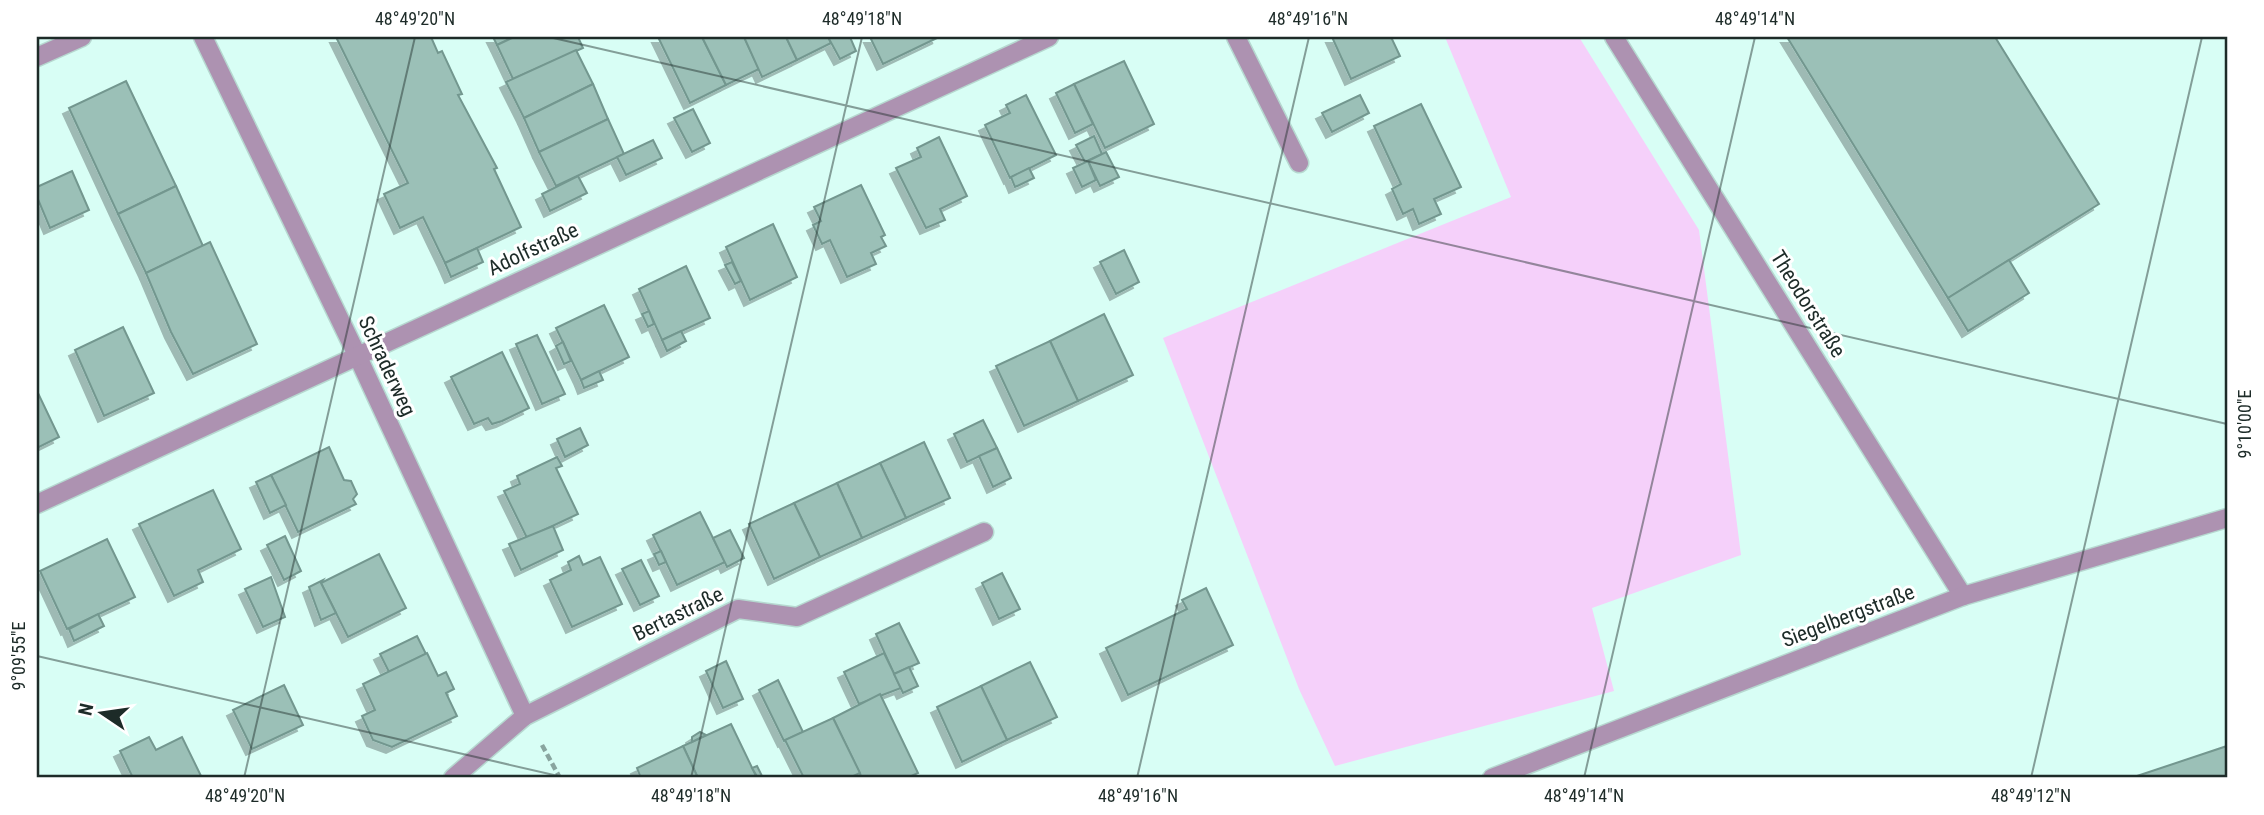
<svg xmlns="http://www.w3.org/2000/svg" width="2264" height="815" font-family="'Roboto Condensed',sans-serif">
  <defs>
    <filter id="shadow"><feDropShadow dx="-6" dy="6" stdDeviation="0" flood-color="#0004"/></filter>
  </defs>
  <rect width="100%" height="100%" fill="#d8fef5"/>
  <path fill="#f5d0fa" d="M 1445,37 L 1579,37 L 1699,230 L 1741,555 L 1592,608 L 1614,691 L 1335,766 L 1299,689 L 1163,338 L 1511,197 Z"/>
  <g fill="#9bc0b7" stroke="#73978f" stroke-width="2" filter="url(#shadow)">
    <path d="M 336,37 L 431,37 L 438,53 L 442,51 L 462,94 L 458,95 L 497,168 L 494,169 L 521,227 L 445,263 L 423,217 L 400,228 L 384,194 L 408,183 Z"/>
    <path d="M 493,37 L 514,37 L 497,45 Z"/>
    <path d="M 514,37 L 578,37 L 583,48 L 513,79 L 497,45 Z"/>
    <path d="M 658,37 L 702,37 L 726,85 L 690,103 Z"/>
    <path d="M 702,37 L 744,37 L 759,69 L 726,85 Z"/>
    <path d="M 744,37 L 786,37 L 797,60 L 762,77 Z"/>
    <path d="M 786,37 L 828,37 L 831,43 L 797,60 Z"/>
    <path d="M 828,37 L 850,37 L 856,51 L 840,59 Z"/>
    <path d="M 870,37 L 939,37 L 883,64 Z"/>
    <path d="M 1332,37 L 1391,37 L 1400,56 L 1351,79 Z"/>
    <path d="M 1787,37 L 1995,37 L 2099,204 L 1948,298 Z"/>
    <path d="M 576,50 L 593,84 L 524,118 L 506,82 Z"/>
    <path d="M 1124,61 L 1154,124 L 1105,148 L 1074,84 Z"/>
    <path d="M 126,81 L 176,186 L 118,214 L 69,108 Z"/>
    <path d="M 593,84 L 608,119 L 539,152 L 524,118 Z"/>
    <path d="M 1074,84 L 1093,124 L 1075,133 L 1056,93 Z"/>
    <path d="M 1026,95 L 1056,155 L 1010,178 L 985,125 L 1010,113 L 1006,105 Z"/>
    <path d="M 1360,95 L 1369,113 L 1332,132 L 1322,113 Z"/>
    <path d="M 1421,104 L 1461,187 L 1434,199 L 1441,214 L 1419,224 L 1413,209 L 1403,214 L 1392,189 L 1401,184 L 1374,126 Z"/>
    <path d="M 693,109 L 710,143 L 692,152 L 674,118 Z"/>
    <path d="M 608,119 L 624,154 L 556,186 L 539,152 Z"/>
    <path d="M 1094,136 L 1102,154 L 1085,162 L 1076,145 Z"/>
    <path d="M 939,137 L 967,196 L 940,209 L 945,220 L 926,228 L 896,168 L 921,157 L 917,148 Z"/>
    <path d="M 653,140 L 662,158 L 626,175 L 617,157 Z"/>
    <path d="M 1106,152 L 1119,177 L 1100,186 L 1088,161 Z"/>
    <path d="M 1088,161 L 1096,180 L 1082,187 L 1073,168 Z"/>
    <path d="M 1029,168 L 1034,178 L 1015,187 L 1011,177 Z"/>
    <path d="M 72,171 L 89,210 L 50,228 L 37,197 L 37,187 Z"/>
    <path d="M 578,176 L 587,193 L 550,211 L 542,194 Z"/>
    <path d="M 861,185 L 885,235 L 881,237 L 886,246 L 871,253 L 876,264 L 847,277 L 830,240 L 822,244 L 813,225 L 821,221 L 814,207 Z"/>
    <path d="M 176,186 L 203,246 L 146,273 L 118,214 Z"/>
    <path d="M 773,224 L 797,277 L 750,300 L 726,247 Z"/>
    <path d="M 210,242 L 257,344 L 193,374 L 171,332 L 146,273 Z"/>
    <path d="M 477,248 L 483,262 L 451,277 L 445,263 Z"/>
    <path d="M 1124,250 L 1139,282 L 1116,294 L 1100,262 Z"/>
    <path d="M 2009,260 L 2029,293 L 1968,331 L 1948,298 Z"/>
    <path d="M 732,262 L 741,281 L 735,284 L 725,265 Z"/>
    <path d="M 686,266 L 710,318 L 662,340 L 639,289 Z"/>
    <path d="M 604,305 L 629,357 L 581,380 L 556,328 Z"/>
    <path d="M 649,311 L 654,324 L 648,327 L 642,314 Z"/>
    <path d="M 1104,314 L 1133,375 L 1078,401 L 1050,341 Z"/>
    <path d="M 123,327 L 154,393 L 104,416 L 75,350 Z"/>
    <path d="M 681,331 L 686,341 L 667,351 L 662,340 Z"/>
    <path d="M 537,335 L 565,394 L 542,404 L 516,344 Z"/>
    <path d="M 1050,341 L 1078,401 L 1024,426 L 996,366 Z"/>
    <path d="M 563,342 L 571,361 L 564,364 L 556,346 Z"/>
    <path d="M 502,352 L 529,408 L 502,421 L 492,424 L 488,418 L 474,424 L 451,377 Z"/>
    <path d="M 599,371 L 603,380 L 584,388 L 581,380 Z"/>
    <path d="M 37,391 L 59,437 L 37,448 Z"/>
    <path d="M 983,420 L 997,448 L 967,462 L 954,434 Z"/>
    <path d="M 580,428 L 588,445 L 565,457 L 557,439 Z"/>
    <path d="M 924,442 L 950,498 L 906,518 L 880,463 Z"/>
    <path d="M 329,447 L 344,480 L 351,481 L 357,494 L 353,499 L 356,504 L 298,532 L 271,475 Z"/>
    <path d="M 997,448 L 1011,478 L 993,487 L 979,456 Z"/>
    <path d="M 557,457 L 562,466 L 556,468 L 578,514 L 527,538 L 504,491 L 520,484 L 517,476 Z"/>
    <path d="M 880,463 L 906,518 L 862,538 L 837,483 Z"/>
    <path d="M 271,475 L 286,505 L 270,513 L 256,482 Z"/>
    <path d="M 837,483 L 862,538 L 820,557 L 794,503 Z"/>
    <path d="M 213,490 L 241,549 L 198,570 L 203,582 L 174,596 L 139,524 Z"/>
    <path d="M 794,503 L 820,557 L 774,579 L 749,524 Z"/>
    <path d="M 700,512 L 725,562 L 677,585 L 653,535 Z"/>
    <path d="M 553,526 L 563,550 L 521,570 L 509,544 Z"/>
    <path d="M 730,530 L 744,558 L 727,567 L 713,538 Z"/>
    <path d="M 285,536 L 301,571 L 284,580 L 267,545 Z"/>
    <path d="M 107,539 L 135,597 L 67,629 L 40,571 Z"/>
    <path d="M 661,551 L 666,562 L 659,565 L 654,554 Z"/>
    <path d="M 379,554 L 406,608 L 348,637 L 321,583 Z"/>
    <path d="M 579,556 L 583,565 L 600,557 L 622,604 L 572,627 L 550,580 L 571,570 L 568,562 Z"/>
    <path d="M 641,560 L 659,596 L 640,605 L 622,569 Z"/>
    <path d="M 1002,573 L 1020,609 L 999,619 L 982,583 Z"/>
    <path d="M 271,577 L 285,617 L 263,627 L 245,589 Z"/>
    <path d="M 323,580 L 321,583 L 336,613 L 321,620 L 309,587 Z"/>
    <path d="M 1206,588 L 1233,645 L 1128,695 L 1106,648 L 1187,609 L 1182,600 Z"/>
    <path d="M 98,614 L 104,626 L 74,641 L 69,629 Z"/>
    <path d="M 899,623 L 919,663 L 894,674 L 876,634 Z"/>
    <path d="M 417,636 L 426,654 L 389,672 L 380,654 Z"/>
    <path d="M 427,653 L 438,676 L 446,672 L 454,689 L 446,693 L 457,716 L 392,747 L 373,740 L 362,716 L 375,710 L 363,684 Z"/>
    <path d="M 884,653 L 901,688 L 859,704 L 844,672 Z"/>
    <path d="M 726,661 L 743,699 L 723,708 L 706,671 Z"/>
    <path d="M 1030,662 L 1057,717 L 1007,740 L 981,686 Z"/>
    <path d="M 909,667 L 918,686 L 903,693 L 894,674 Z"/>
    <path d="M 778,680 L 803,732 L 784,741 L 759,690 Z"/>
    <path d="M 284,685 L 303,725 L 252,749 L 233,710 Z"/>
    <path d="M 981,686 L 1007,740 L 962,762 L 937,707 Z"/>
    <path d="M 880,694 L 918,773 L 907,778 L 862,778 L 833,718 Z"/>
    <path d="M 833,718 L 860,773 L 849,778 L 804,778 L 785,740 Z"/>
    <path d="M 731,724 L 757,778 L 698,778 L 683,746 Z"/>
    <path d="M 700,732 L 706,735 L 692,742 L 692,737 Z"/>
    <path d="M 149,737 L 156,750 L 182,737 L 202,778 L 133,778 L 120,751 Z"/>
    <path d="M 683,746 L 698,778 L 641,778 L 637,768 Z"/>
    <path d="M 2227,746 L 2227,778 L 2131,778 Z"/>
    <path d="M 757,766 L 762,776 L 758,778 L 752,768 Z"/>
  </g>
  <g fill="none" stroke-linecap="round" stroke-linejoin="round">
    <defs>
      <g id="minor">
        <path d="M 203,37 L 357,355 L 525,716"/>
        <path d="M 1236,37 L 1299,163"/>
        <path d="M 1614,37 L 1963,596"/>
        <path d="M 37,57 L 82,37"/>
        <path d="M 37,504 L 1049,37"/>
        <path d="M 453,778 L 525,716 L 738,609 L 797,617 L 984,532"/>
        <path d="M 1492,778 L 1963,596 L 2227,518"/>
      </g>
    </defs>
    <use href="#minor" stroke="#b6d8d0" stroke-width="21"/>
    <path stroke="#89a59f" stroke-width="4.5" stroke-dasharray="7 3.5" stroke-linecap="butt" d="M 542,745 L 560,778"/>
    <use href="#minor" stroke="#ad92b1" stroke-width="18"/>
  </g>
  <path fill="none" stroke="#1d2b28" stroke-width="2" stroke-opacity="0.45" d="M 549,37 L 2227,424M 37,656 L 567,778M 244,778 L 415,37M 691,778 L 862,37M 1137,778 L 1309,37M 1584,778 L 1755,37M 2031,778 L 2202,37"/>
  <g text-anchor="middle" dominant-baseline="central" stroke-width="6" stroke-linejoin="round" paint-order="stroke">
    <g font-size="21" fill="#1d2b28" stroke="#fff">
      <text transform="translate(533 249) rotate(-25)">Adolfstraße</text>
      <text transform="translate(1808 304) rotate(58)">Theodorstraße</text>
      <text transform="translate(387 366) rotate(65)">Schraderweg</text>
      <text transform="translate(678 614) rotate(-26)">Bertastraße</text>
      <text transform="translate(1848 616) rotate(-21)">Siegelbergstraße</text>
    </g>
  </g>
  <rect width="2264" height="815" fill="none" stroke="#ffffff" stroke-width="77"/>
  <g transform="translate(102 713) rotate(283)" stroke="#ffffff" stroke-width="5" paint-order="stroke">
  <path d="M0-5L12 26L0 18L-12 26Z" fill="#1d2b28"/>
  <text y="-10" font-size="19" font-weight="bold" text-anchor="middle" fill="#1d2b28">N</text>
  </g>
  <rect x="38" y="38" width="2188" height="738" fill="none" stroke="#1d2b28" stroke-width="2.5"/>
  <g font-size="18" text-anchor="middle" fill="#1d2b28">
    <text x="415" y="25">48°49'20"N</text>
    <text x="862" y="25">48°49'18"N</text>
    <text x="1308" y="25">48°49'16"N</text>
    <text x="1755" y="25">48°49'14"N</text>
    <text transform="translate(2245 424) rotate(-90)" y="6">9°10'00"E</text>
    <text transform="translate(19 656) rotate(-90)" y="6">9°09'55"E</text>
    <text x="245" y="802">48°49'20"N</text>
    <text x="691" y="802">48°49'18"N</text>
    <text x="1138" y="802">48°49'16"N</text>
    <text x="1584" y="802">48°49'14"N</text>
    <text x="2031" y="802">48°49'12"N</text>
  </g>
</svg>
